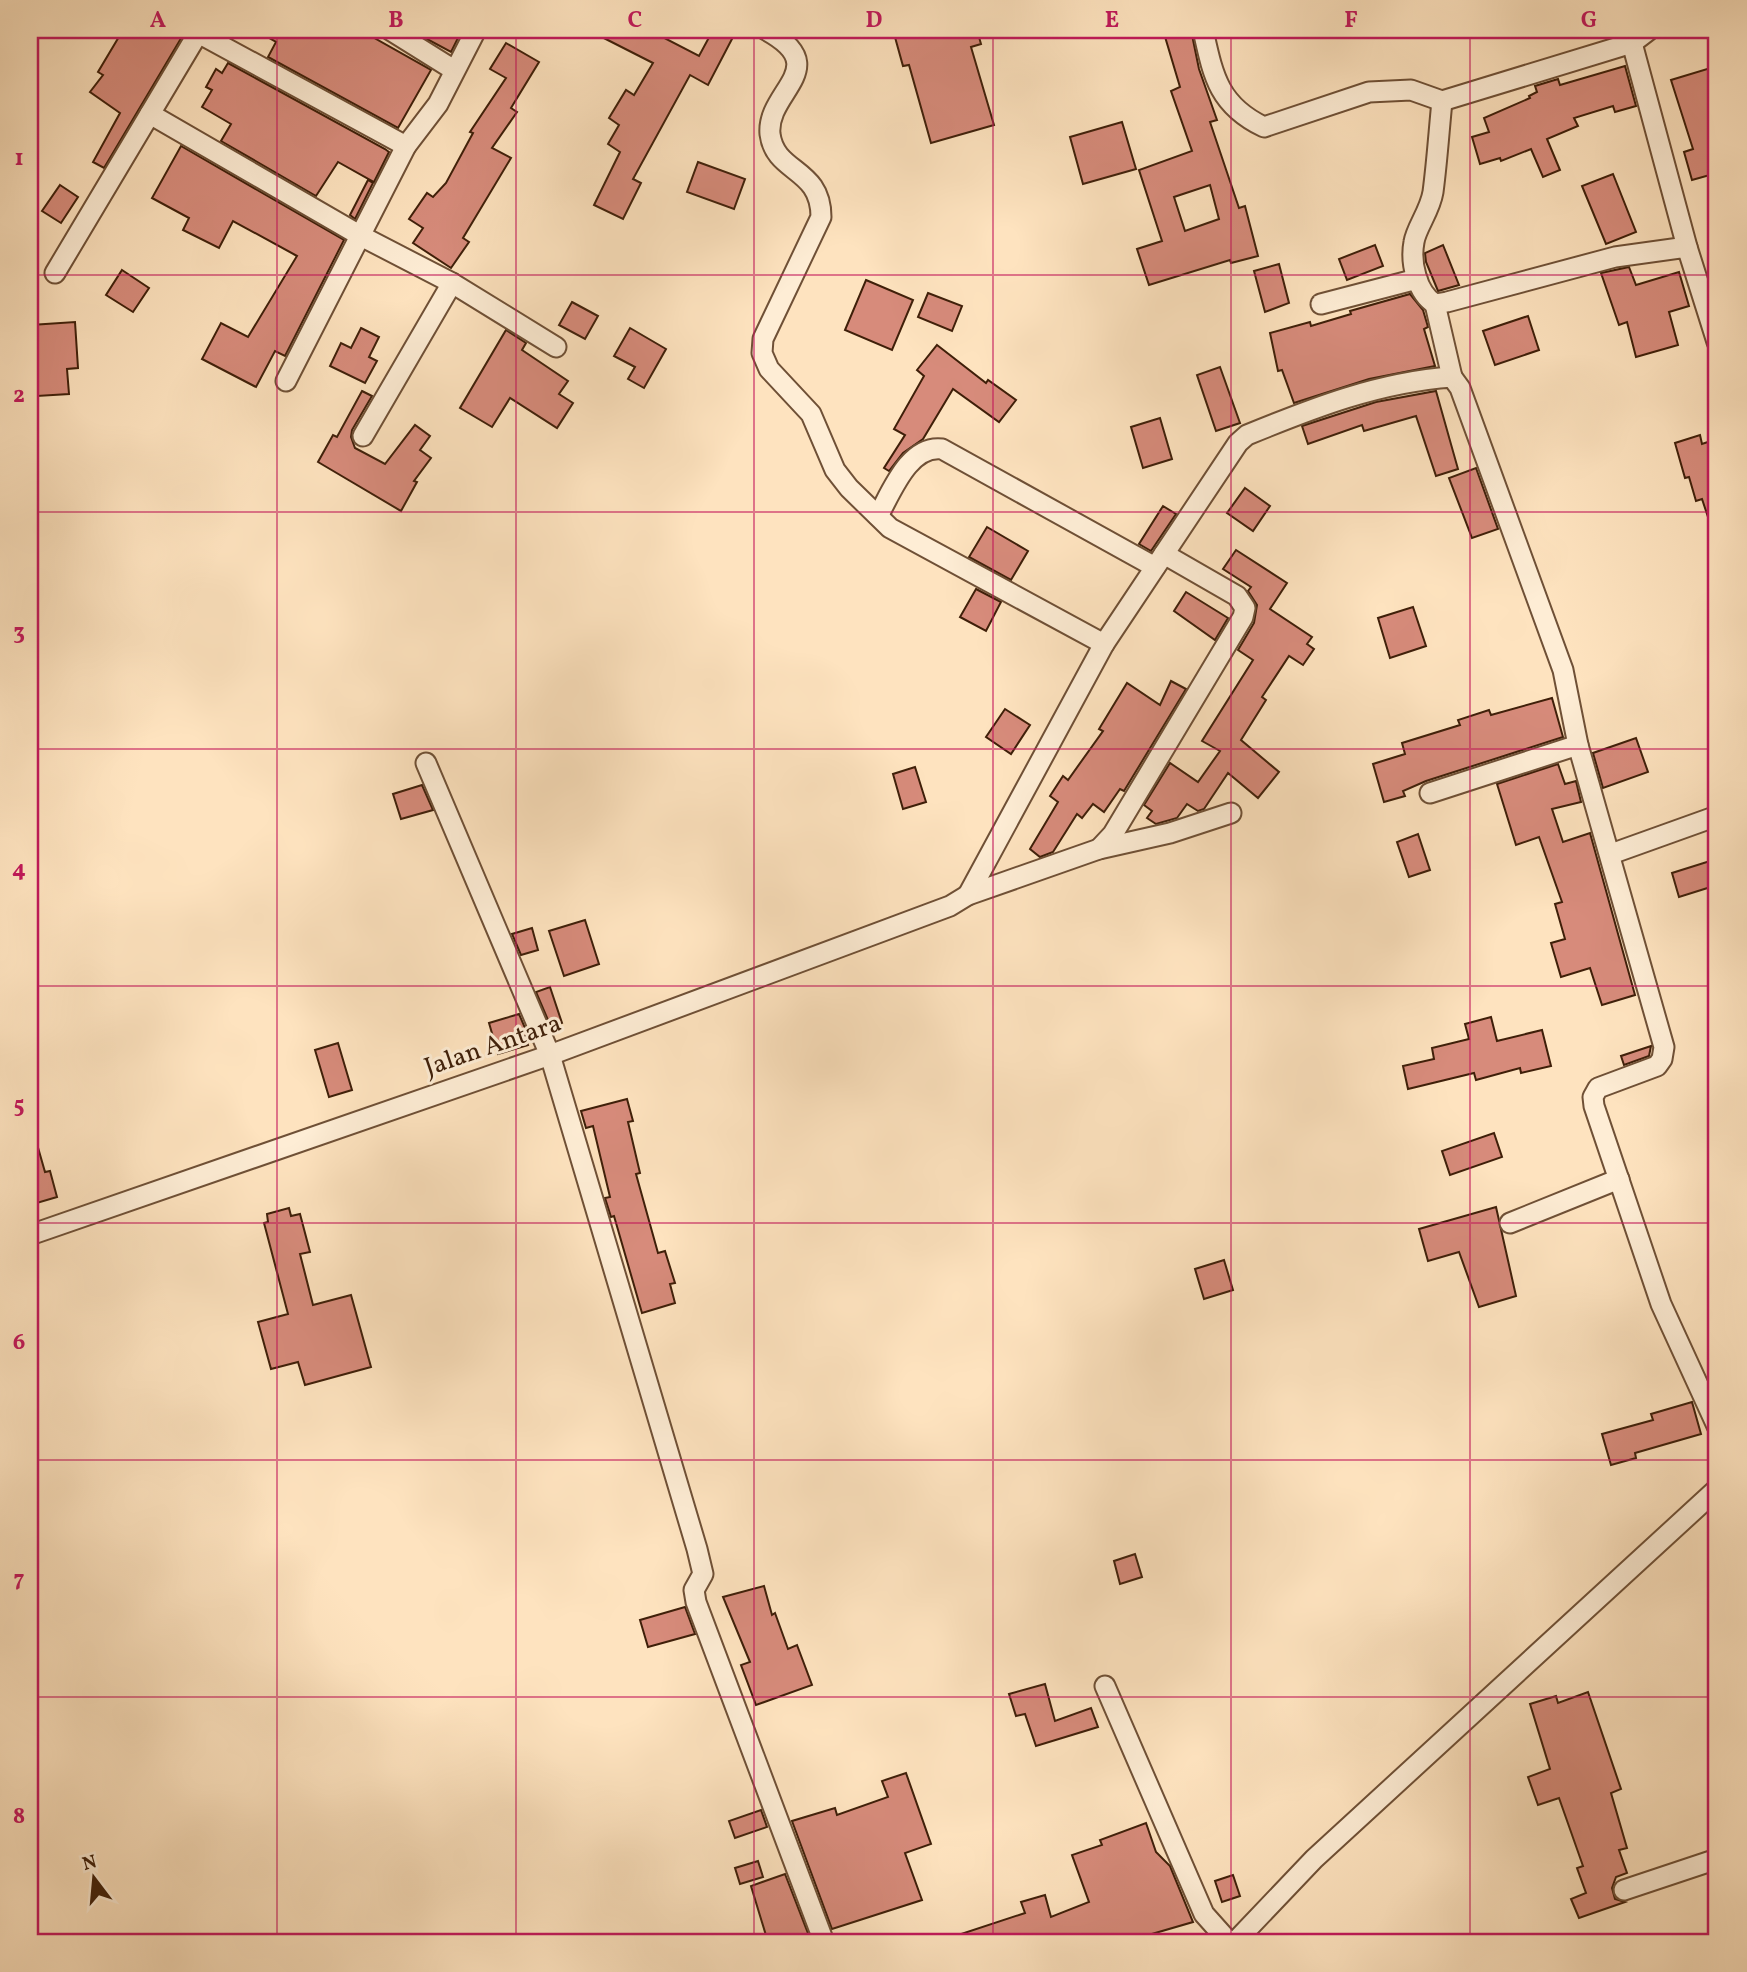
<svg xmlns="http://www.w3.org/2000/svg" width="1747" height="1972" font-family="Vollkorn,serif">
  <rect width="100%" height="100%" fill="#fee3bf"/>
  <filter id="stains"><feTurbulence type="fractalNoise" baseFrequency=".00286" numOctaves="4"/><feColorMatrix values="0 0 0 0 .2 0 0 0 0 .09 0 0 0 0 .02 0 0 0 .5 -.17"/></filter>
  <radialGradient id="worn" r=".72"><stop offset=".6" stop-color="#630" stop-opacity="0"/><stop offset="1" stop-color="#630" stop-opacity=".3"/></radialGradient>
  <g fill="#d78b7b" stroke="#3f1f09" stroke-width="2" fill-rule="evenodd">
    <path d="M 123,30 L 186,30 L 104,168 L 93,162 L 120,113 L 90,92 L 103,75 L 98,72 Z"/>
    <path d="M 255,30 L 360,30 L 431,70 L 398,128 L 268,57 L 276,42 Z"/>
    <path d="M 429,30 L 462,30 L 451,52 L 425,38 Z"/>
    <path d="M 588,30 L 649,30 L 699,56 L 713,30 L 733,37 L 708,85 L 690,75 L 633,179 L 641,183 L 623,219 L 594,205 L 620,152 L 608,144 L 619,125 L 609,118 L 626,90 L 634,95 L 653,63 Z"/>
    <path d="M 893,30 L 977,30 L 981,44 L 971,47 L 994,125 L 931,143 L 909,65 L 903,66 Z"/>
    <path d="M 1163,30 L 1191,30 L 1199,69 L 1217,120 L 1210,122 L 1239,208 L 1245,206 L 1258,256 L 1231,263 L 1230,260 L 1149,285 L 1137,249 L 1162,241 L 1139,170 L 1192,151 L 1171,91 L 1180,87 ZM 1210,185 L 1219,219 L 1185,231 L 1174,197 Z"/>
    <path d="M 506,43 L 539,62 L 511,108 L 517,112 L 492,148 L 511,158 L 463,238 L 469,242 L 451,268 L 413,243 L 423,228 L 409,219 L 427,193 L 433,197 L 446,183 L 473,133 L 470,132 L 506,78 L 490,69 Z"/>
    <path d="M 228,63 L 385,149 L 389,152 L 374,182 L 338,162 L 316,196 L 221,141 L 231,124 L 202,107 L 212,90 L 206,87 L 216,69 L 222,73 Z"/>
    <path d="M 1625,66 L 1636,106 L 1615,112 L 1613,106 L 1574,118 L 1578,126 L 1547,139 L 1560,170 L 1543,177 L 1531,149 L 1501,161 L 1500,158 L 1480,164 L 1472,137 L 1489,132 L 1484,118 L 1530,98 L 1529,96 L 1537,92 L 1535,86 L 1558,79 L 1560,85 Z"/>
    <path d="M 1717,66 L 1717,94 L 1712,96 L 1717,112 L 1717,173 L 1692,180 L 1684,152 L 1693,149 L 1671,80 Z"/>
    <path d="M 1122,122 L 1136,169 L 1083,184 L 1070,137 Z"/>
    <path d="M 181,146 L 344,240 L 285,356 L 275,351 L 256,387 L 202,359 L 221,323 L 248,337 L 297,256 L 233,221 L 219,248 L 183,230 L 189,218 L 152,198 Z"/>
    <path d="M 698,162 L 745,179 L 734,209 L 687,192 Z"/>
    <path d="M 1613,174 L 1636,232 L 1606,244 L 1582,186 Z"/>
    <path d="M 368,180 L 373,183 L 355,219 L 350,215 Z"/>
    <path d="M 60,185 L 78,197 L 61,223 L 42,211 Z"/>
    <path d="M 1375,245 L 1383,266 L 1347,280 L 1339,259 Z"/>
    <path d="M 1443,245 L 1459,285 L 1438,291 L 1426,262 L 1425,253 Z"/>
    <path d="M 1279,264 L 1289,303 L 1265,312 L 1254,271 Z"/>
    <path d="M 1629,267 L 1636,285 L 1679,272 L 1689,306 L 1669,312 L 1678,345 L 1636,357 L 1627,322 L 1619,325 L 1601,273 Z"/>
    <path d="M 122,270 L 149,288 L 133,312 L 106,295 Z"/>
    <path d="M 866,280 L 913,300 L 892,350 L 845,330 Z"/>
    <path d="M 928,293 L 962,306 L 952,331 L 918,317 Z"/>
    <path d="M 1410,294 L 1423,310 L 1428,327 L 1424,329 L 1435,366 L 1369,379 L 1294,403 L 1282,370 L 1278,371 L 1270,333 L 1310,322 L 1311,326 L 1351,314 L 1350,311 Z"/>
    <path d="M 572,302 L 598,316 L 585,339 L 559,325 Z"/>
    <path d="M 1528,316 L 1539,350 L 1495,365 L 1483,331 Z"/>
    <path d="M 75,322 L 78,368 L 67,369 L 69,394 L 37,396 L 31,325 Z"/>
    <path d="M 361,328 L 379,337 L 369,357 L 377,361 L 365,383 L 330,366 L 341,343 L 351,348 Z"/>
    <path d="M 630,328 L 666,349 L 644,388 L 628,379 L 635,367 L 614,356 Z"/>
    <path d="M 506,330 L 526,343 L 522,350 L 568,381 L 559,394 L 573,403 L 557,428 L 510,398 L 492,427 L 460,408 Z"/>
    <path d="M 937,345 L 986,383 L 988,380 L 1016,400 L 999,422 L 953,389 L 923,439 L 903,453 L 889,471 L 884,468 L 905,435 L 894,429 L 924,376 L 917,370 Z"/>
    <path d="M 1220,367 L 1240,423 L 1216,431 L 1197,375 Z"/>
    <path d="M 362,391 L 372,396 L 352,430 L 351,437 L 355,448 L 385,464 L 415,425 L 430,436 L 420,450 L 431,458 L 414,481 L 417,482 L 401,511 L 318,462 L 333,435 L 337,437 Z"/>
    <path d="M 1436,391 L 1458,469 L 1436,476 L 1416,416 L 1364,431 L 1362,425 L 1308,444 L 1302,426 L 1376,402 Z"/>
    <path d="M 1160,418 L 1172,459 L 1143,468 L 1131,427 Z"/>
    <path d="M 1700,435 L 1702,444 L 1717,439 L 1717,534 L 1714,535 L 1702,499 L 1696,501 L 1689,477 L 1685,478 L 1675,443 Z"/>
    <path d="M 1476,468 L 1498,529 L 1472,538 L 1449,478 Z"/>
    <path d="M 1245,488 L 1270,506 L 1253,531 L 1227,513 Z"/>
    <path d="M 1163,506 L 1176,514 L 1151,551 L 1139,544 Z"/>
    <path d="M 987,527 L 1028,551 L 1011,580 L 969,557 Z"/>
    <path d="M 1236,550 L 1287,583 L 1270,609 L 1312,637 L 1307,644 L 1314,649 L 1303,665 L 1289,656 L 1262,697 L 1266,700 L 1241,740 L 1279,772 L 1258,798 L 1228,773 L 1204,809 L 1198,811 L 1187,804 L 1177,818 L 1156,824 L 1147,818 L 1152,811 L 1144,805 L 1170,763 L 1198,782 L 1220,751 L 1202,741 L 1253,660 L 1238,650 L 1254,623 L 1257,605 L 1248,591 L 1251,587 L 1223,569 Z"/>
    <path d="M 976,589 L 1001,602 L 986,631 L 960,617 Z"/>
    <path d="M 1186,592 L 1228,618 L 1215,640 L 1174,611 Z"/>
    <path d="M 1413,607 L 1426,646 L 1390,658 L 1378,618 Z"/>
    <path d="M 1171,681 L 1186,689 L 1124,791 L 1120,789 L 1104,812 L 1093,804 L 1082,818 L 1077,814 L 1053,852 L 1040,857 L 1030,849 L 1058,802 L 1050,796 L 1063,776 L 1068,780 L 1103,731 L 1099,729 L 1127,683 L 1160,705 Z"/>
    <path d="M 1552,698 L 1563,737 L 1426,781 L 1403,791 L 1405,796 L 1384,802 L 1373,764 L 1405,754 L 1402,743 L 1460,725 L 1458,720 L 1489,710 L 1491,715 Z"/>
    <path d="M 1005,709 L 1030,725 L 1011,754 L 986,737 Z"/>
    <path d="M 1636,738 L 1648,772 L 1603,788 L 1593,753 Z"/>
    <path d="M 1558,764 L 1565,784 L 1576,781 L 1581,802 L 1552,809 L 1563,842 L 1590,833 L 1635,995 L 1602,1005 L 1590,968 L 1561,977 L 1551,943 L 1565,939 L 1555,904 L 1562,902 L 1539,837 L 1516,845 L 1497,784 Z"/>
    <path d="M 915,767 L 926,802 L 903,809 L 893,774 Z"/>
    <path d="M 422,785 L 433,810 L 401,819 L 393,794 Z"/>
    <path d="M 1418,834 L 1430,870 L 1409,877 L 1397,842 Z"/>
    <path d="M 1710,861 L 1717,885 L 1679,897 L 1672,873 Z"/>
    <path d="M 585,920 L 599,964 L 564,976 L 549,931 Z"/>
    <path d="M 532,928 L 538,950 L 521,955 L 512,934 Z"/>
    <path d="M 550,987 L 562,1023 L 551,1027 L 536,992 Z"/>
    <path d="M 519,1014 L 528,1035 L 525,1036 L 528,1045 L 498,1054 L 489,1023 Z"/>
    <path d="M 1491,1017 L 1497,1041 L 1542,1030 L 1551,1066 L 1521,1073 L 1520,1068 L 1476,1080 L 1474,1073 L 1408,1089 L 1403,1066 L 1434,1059 L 1432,1048 L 1469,1039 L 1465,1024 Z"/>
    <path d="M 338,1043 L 352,1090 L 329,1097 L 315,1050 Z"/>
    <path d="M 1651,1046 L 1649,1056 L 1624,1065 L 1621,1056 Z"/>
    <path d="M 627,1099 L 633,1121 L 628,1122 L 640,1173 L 636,1174 L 658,1253 L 665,1251 L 675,1283 L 670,1284 L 675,1303 L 642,1313 L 614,1216 L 611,1217 L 605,1198 L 610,1197 L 593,1126 L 586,1128 L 581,1111 Z"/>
    <path d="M 1494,1133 L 1502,1157 L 1450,1175 L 1442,1151 Z"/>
    <path d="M 35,1137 L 45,1172 L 50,1171 L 57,1197 L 30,1205 L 30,1138 Z"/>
    <path d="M 1496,1207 L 1516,1296 L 1479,1307 L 1459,1252 L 1428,1261 L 1419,1229 Z"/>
    <path d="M 289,1208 L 291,1216 L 300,1214 L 310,1252 L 300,1254 L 313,1305 L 351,1295 L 371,1367 L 305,1385 L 298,1362 L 271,1369 L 258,1322 L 288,1314 L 264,1223 L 268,1222 L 267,1214 Z"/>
    <path d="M 1224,1260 L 1233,1290 L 1204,1299 L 1195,1269 Z"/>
    <path d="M 1692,1402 L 1701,1434 L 1635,1453 L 1636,1458 L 1611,1465 L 1602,1434 L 1653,1420 L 1651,1414 Z"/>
    <path d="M 1135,1554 L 1142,1577 L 1120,1584 L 1114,1561 Z"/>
    <path d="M 764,1586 L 772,1615 L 775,1613 L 788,1649 L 797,1645 L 812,1685 L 756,1705 L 741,1665 L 750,1662 L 723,1597 Z"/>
    <path d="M 685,1607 L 695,1634 L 648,1647 L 640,1620 Z"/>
    <path d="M 1045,1684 L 1055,1721 L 1091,1708 L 1098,1727 L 1036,1746 L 1025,1714 L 1016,1716 L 1009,1694 Z"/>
    <path d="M 1588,1692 L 1621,1789 L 1611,1793 L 1627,1848 L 1619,1850 L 1627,1873 L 1616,1877 L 1612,1888 L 1615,1899 L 1625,1902 L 1579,1918 L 1571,1899 L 1586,1893 L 1577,1868 L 1583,1866 L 1559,1798 L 1538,1805 L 1528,1777 L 1550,1769 L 1530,1704 L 1556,1696 L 1558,1703 Z"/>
    <path d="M 906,1773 L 931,1844 L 905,1853 L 922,1900 L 832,1929 L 792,1821 L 835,1808 L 837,1815 L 888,1797 L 882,1781 Z"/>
    <path d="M 761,1810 L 767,1827 L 735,1838 L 729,1821 Z"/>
    <path d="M 1146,1823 L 1156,1852 L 1170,1866 L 1193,1922 L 1145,1936 L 1147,1942 L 1113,1942 L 1110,1935 L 1093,1942 L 946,1942 L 946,1939 L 1025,1913 L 1021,1902 L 1045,1895 L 1051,1917 L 1089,1902 L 1072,1855 L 1102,1845 L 1100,1840 Z"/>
    <path d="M 758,1861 L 763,1877 L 740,1884 L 735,1868 Z"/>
    <path d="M 785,1874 L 809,1936 L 809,1942 L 768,1942 L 751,1886 Z"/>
    <path d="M 1233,1875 L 1240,1896 L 1222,1902 L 1215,1881 Z"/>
  </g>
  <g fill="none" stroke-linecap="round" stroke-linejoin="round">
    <defs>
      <g id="minor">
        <path d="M 390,30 L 454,70"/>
        <path d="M 766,30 C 835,68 766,91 770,134 C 775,174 821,167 821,217 L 763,339 L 762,353 L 769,369 L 811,414 L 835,470 L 849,488 L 890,528 L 1104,644 L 1238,443 L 1247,435 C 1313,408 1379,382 1452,377 L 1460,388 L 1563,670 L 1578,745 L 1664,1047 L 1662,1059 L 1657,1066 L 1598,1088 L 1593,1097 L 1594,1106 L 1661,1304 L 1717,1426"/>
        <path d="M 1203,30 C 1213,75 1218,105 1264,127 L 1369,92 L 1411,90 L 1442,101 L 1632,43 L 1649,30"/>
        <path d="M 198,33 L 406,146"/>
        <path d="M 1632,43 L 1687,247"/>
        <path d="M 1442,101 C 1439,131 1437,162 1433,192 C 1430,211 1416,228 1414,242 C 1410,263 1417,293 1435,304 L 1447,302 L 1615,257 L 1687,247 L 1717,342"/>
        <path d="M 150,114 L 361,236 L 452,283 L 556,347"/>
        <path d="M 55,273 L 200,30"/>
        <path d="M 1321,304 L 1417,279"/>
        <path d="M 1435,304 L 1452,377"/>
        <path d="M 286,381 L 406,146 L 438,104 L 476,30"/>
        <path d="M 363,436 L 452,283"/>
        <path d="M 878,516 C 892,491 909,445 942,449 L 1155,567"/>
        <path d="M 426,763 L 550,1055 L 697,1549 L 703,1574 L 694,1590 L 696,1602 L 824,1942"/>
        <path d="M 1430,793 L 1578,745"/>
        <path d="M 1099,849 L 1113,834 L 1243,617 L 1245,608 L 1237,596 L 1164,554"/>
        <path d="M 1611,854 L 1717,816"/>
        <path d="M 968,895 L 1104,644"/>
        <path d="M 1510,1223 L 1619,1179"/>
        <path d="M 30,1235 L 550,1055 L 950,906 L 968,895 L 1099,849 L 1170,833 L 1231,813"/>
        <path d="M 1105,1686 L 1204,1914 L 1229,1942"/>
        <path d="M 1624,1890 L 1717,1859"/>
        <path d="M 1235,1942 L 1314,1859 L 1717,1489"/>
      </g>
    </defs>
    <use href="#minor" stroke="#6f5036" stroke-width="23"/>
    <use href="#minor" stroke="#feedd5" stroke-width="19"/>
  </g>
  <path fill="none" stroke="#c2185b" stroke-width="2" stroke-opacity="0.55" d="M 277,30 L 277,1942M 516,30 L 516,1942M 754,30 L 754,1942M 993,30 L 993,1942M 1231,30 L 1231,1942M 1470,30 L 1470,1942M 30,275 L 1717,275M 30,512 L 1717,512M 30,749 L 1717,749M 30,986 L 1717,986M 30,1223 L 1717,1223M 30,1460 L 1717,1460M 30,1697 L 1717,1697"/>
  <g text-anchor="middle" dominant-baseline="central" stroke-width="6" stroke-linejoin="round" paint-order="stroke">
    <g font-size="26" fill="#3f1f09" stroke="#feedd5">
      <text transform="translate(493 1046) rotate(-19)">Jalan Antara</text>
    </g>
  </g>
  <rect width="1747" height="1972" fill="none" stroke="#fee3bf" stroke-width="77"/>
  <g transform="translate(94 1878) rotate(344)" stroke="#feedd5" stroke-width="5" paint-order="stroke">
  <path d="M0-5L12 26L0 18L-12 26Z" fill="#3f1f09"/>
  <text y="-10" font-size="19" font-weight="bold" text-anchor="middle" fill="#3f1f09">N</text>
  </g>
  <rect x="38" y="38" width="1670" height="1896" fill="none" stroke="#c2185b" stroke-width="2.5"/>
  <g font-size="23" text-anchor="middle" font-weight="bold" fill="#c2185b">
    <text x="158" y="27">A</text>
    <text x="396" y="27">B</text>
    <text x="635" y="27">C</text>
    <text x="874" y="27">D</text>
    <text x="1112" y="27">E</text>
    <text x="1351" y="27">F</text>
    <text x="1589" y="27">G</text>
    <text x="19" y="165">1</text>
    <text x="19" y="402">2</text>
    <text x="19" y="639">3</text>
    <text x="19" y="876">4</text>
    <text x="19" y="1112">5</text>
    <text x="19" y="1349">6</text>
    <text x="19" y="1586">7</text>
    <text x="19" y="1823">8</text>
  </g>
  <rect width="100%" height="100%" filter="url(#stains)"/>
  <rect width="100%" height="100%" fill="url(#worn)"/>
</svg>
